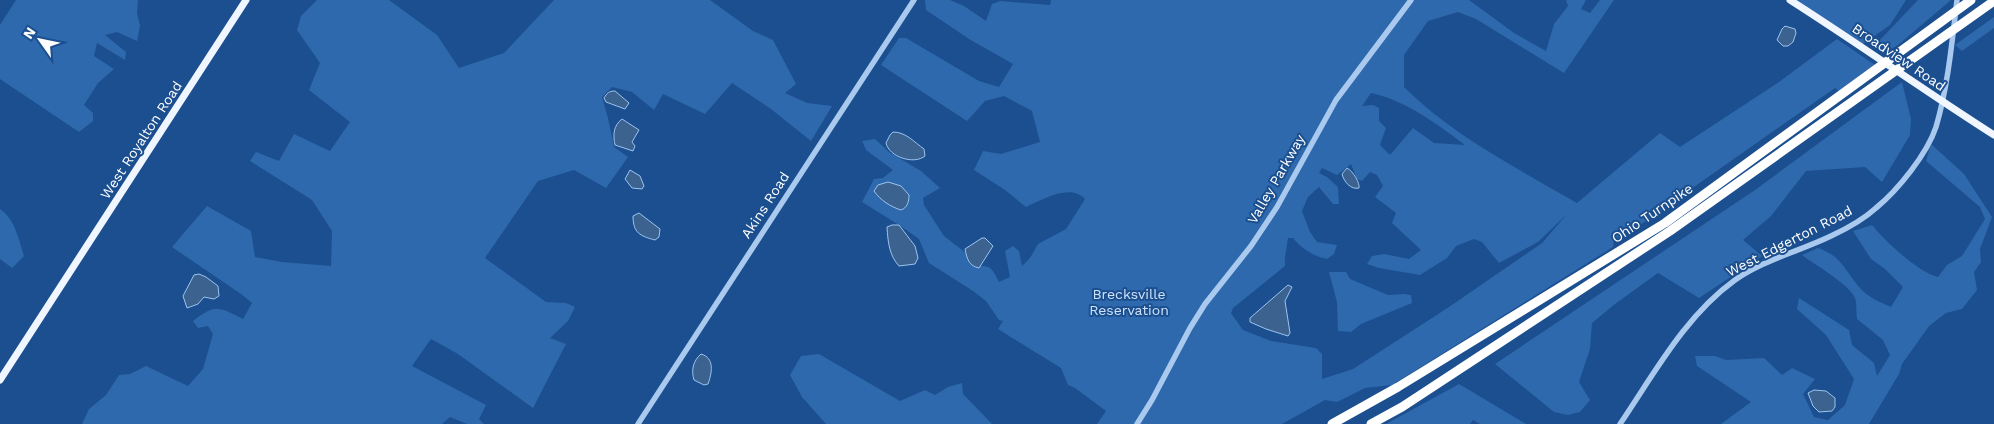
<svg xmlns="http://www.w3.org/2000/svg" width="1994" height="424" font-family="'Work Sans',sans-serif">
  <rect width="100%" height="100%" fill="#1b4f8f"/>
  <g fill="#2e69ad" fill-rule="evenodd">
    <path d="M 16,0 L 138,0 L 137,13 L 140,26 L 137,41 L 117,32 L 105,35 L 126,52 L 125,60 L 97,43 L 94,56 L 114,69 L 98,83 L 84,105 L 93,113 L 93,121 L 79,132 L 0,79 L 0,25 Z"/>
    <path d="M 317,0 L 389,0 L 437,35 L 459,68 L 504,53 L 554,0 L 710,0 L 753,31 L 773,40 L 796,84 L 785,93 L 807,103 L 832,106 L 811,141 L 771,109 L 732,83 L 705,114 L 663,94 L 654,110 L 632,92 L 612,87 L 602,97 L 608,118 L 614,147 L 628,157 L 606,188 L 574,170 L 538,181 L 485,258 L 546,302 L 566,303 L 575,307 L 568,321 L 550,338 L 566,344 L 533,408 L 458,354 L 431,339 L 412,366 L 486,405 L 479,419 L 484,424 L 467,424 L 450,417 L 442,424 L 82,424 L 89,409 L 106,395 L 119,375 L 130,374 L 146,366 L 188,386 L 203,369 L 213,334 L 208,326 L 198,328 L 193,321 C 215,304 218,306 243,319 L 252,303 L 241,294 L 172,247 L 207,206 L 251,231 L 255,257 L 282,262 L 331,266 L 332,231 L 312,200 L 250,161 L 256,152 L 279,161 L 294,134 L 330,151 L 350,122 L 309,90 L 320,63 L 297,30 L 301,16 Z"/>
    <path d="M 925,0 L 950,0 L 964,6 L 986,21 L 992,4 L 1000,1 L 1050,5 L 1051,0 L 1469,0 L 1514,33 L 1546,51 L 1554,24 L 1568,6 L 1566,0 L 1586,0 L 1581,9 L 1590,13 L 1600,0 L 1614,0 L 1564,73 L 1476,19 L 1458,12 L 1428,21 L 1404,55 L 1404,87 C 1453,136 1517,168 1577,203 L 1660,133 L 1680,147 L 1779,82 L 1837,39 L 1875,65 L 1839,91 L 1835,88 L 1691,189 L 1662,212 L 1614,240 L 1613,247 L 1392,385 L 1365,388 L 1337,402 L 1325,400 L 1282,424 L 1097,424 L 1106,411 L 1075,388 L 1068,385 L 1061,368 L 998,329 L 1003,321 L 999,320 L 986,301 L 973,291 L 929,263 L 919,239 L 899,225 L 862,202 L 874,179 L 883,178 L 893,170 L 866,150 L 862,141 L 875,139 L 889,152 L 921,171 L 940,188 L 923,198 L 924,205 L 944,236 L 966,253 L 974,266 C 991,266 991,266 999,282 L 1010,277 L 1005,251 L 1013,246 L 1019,251 L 1022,266 L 1030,258 L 1038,244 L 1066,229 L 1085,199 C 1069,183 1043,200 1026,207 L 1005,190 L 974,170 L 983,151 L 1001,154 L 1040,142 L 1032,111 L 1004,96 L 985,101 L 967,121 L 881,65 L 899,38 L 906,38 L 979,81 L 999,87 L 1013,64 L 969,39 L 926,10 ZM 1371,93 C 1405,100 1437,124 1465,145 L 1434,143 L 1413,128 L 1390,155 L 1380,145 L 1386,128 L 1379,121 L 1379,108 L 1373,105 L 1362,106 ZM 1351,164 L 1357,179 L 1362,181 L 1370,172 L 1377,175 L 1383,186 L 1375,197 L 1396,213 L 1392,223 L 1421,250 L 1409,259 L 1384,254 L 1372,256 L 1367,264 L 1379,268 L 1420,275 L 1447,258 L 1456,246 L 1474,239 L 1482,242 L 1499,263 L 1538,242 L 1567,214 L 1542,243 L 1449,307 L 1353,369 L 1322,379 L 1322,354 L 1316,348 L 1271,341 L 1243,330 L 1231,313 L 1233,308 L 1285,266 C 1284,256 1287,248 1288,238 L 1293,238 C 1302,249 1313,256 1327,259 L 1334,254 L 1337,245 L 1317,242 L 1310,232 L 1302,211 L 1308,197 L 1319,187 L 1333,204 L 1339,204 L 1338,187 L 1327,177 L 1319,173 L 1322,168 L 1337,175 Z"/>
    <path d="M 1790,0 L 1906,0 L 1890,25 L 1860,46 Z"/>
    <path d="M 1918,0 L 1951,0 L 1898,45 L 1886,52 L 1880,49 L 1877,43 Z"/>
    <path d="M 1994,17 L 1994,28 L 1962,51 L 1955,45 Z"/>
    <path d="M 1902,82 L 1911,119 L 1910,135 L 1882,182 L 1865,167 L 1806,171 L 1771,216 L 1743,240 L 1762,256 L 1699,298 L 1658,273 L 1615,304 L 1592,323 L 1590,349 L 1579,382 L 1590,400 L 1580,412 L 1568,415 L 1554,412 L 1495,364 L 1755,190 Z"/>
    <path d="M 1931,144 L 1964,174 L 1992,217 L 1980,249 L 1981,262 L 1974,272 L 1977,290 L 1962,309 L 1946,313 L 1929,326 L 1902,364 L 1899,374 L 1869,424 L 1721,424 L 1751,402 L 1697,366 L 1695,356 L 1715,356 L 1726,360 L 1764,358 L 1782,375 L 1792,368 L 1815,379 L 1803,394 L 1814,417 L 1828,420 L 1845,405 L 1854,379 L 1826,335 L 1797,309 L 1799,298 L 1849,330 L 1852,345 L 1874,363 L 1877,376 L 1890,355 L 1883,340 L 1857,319 C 1856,312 1857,304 1855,298 C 1849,284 1815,265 1802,255 L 1818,248 C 1842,256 1845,271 1860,288 C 1869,298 1880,302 1891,307 L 1903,287 L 1885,269 L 1871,259 L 1853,231 L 1872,225 C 1885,241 1919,273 1938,277 L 1947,265 L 1962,256 L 1985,219 L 1980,207 L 1926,161 Z"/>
    <path d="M 0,209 C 15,219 19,240 24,256 L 12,268 L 0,259 Z"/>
    <path d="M 1329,272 L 1346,272 L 1350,279 L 1388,295 L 1404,294 L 1411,295 L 1412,303 L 1361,324 L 1351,332 L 1338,331 L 1337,302 Z"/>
    <path d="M 819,354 L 900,401 L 925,390 L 935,395 L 948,387 L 962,383 L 963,394 L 992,424 L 826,424 L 802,397 L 790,375 L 801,356 Z"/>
    <path d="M 1459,384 L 1526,424 L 1480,424 L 1473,420 L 1470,424 L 1386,424 Z"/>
  </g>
  <g fill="#3c6290" stroke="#9cc4f0">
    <path d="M 1785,26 L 1795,29 L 1796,33 L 1793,42 L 1788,46 L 1783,46 L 1777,40 L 1782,29 Z"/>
    <path d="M 615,91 L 629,103 L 625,109 L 606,102 L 604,98 C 607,93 609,91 615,91 Z"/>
    <path d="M 622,119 L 639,130 L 632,142 L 635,146 L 633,151 L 615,145 C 613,135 613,126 622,119 Z"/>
    <path d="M 893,132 C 906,132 914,142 924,149 L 925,156 C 914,165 889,157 886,143 L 890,135 Z"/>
    <path d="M 1347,168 C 1353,171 1360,183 1359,188 C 1351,190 1344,182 1342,174 Z"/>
    <path d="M 630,170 L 640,176 L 644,186 L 642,189 L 632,188 L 625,179 Z"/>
    <path d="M 888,182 L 901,186 L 909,195 C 909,202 907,208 901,210 C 891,207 880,200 874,191 L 878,185 Z"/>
    <path d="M 639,213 L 660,229 L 659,237 L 655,240 C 640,236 633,233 633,216 Z"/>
    <path d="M 892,225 L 899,225 L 915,246 L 918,258 L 915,264 L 899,266 C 889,255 888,242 887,227 Z"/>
    <path d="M 982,238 L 985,238 L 993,246 L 979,268 C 969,266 967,259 965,249 Z"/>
    <path d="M 199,274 L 206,277 L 218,286 L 219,296 L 214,299 L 204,297 L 198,304 L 187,308 L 183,296 L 194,275 Z"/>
    <path d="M 1288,285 L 1292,287 L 1285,301 L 1290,333 L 1288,336 L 1266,329 L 1250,322 L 1250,318 Z"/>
    <path d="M 701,354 C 715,358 712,373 708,384 L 704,385 L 694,380 C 691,370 693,361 701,354 Z"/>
    <path d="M 1814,390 L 1826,391 L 1835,398 L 1835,407 L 1832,411 L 1819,412 L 1813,406 L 1808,393 Z"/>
  </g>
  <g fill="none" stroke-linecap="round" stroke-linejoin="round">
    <g stroke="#a9c9ee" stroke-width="5.5">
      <path d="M 638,424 L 914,0"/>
      <path d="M 1137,424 L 1152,400 L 1190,328 L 1205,304 L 1251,246 L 1277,207 L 1336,100 L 1411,0"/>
      <path d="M 1620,424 C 1654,374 1685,316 1735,280 C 1763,260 1800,251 1831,236 C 1846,229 1864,219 1876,208 C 1898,190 1927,154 1936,127 C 1948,86 1952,42 1957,0"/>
    </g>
    <g stroke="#f0f6ff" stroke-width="7">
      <path d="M 1790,0 C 1859,44 1925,91 1994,135"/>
      <path d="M 0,380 L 246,0"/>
    </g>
    <g stroke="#fff" stroke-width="9">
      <path d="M 1332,424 L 1398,387 L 1665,223 L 1971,0"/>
      <path d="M 1371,424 L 1402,407 L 1670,231 L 1994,1"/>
    </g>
  </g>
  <g text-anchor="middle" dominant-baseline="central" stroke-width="4" stroke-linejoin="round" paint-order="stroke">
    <g font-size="14" fill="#fff" stroke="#1b4f8f">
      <text transform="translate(1899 57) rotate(34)">Broadview Road</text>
      <text transform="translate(141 140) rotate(-57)">West Royalton Road</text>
      <text transform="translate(1276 179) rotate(-60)">Valley Parkway</text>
      <text transform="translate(765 205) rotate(-57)">Akins Road</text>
      <text transform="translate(1652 213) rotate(-34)">Ohio Turnpike</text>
      <text transform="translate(1789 241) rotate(-27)">West Edgerton Road</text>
    </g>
    <g font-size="14" fill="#cfe3fa" stroke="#1b4f8f">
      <text x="1129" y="294">Brecksville<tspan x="1129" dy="16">Reservation</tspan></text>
    </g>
  </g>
  <g transform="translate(40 40) rotate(303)" stroke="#1b4f8f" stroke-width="4" paint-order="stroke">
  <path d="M0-4L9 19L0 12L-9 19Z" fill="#ffffff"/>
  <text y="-8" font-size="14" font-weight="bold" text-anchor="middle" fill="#ffffff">N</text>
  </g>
</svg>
